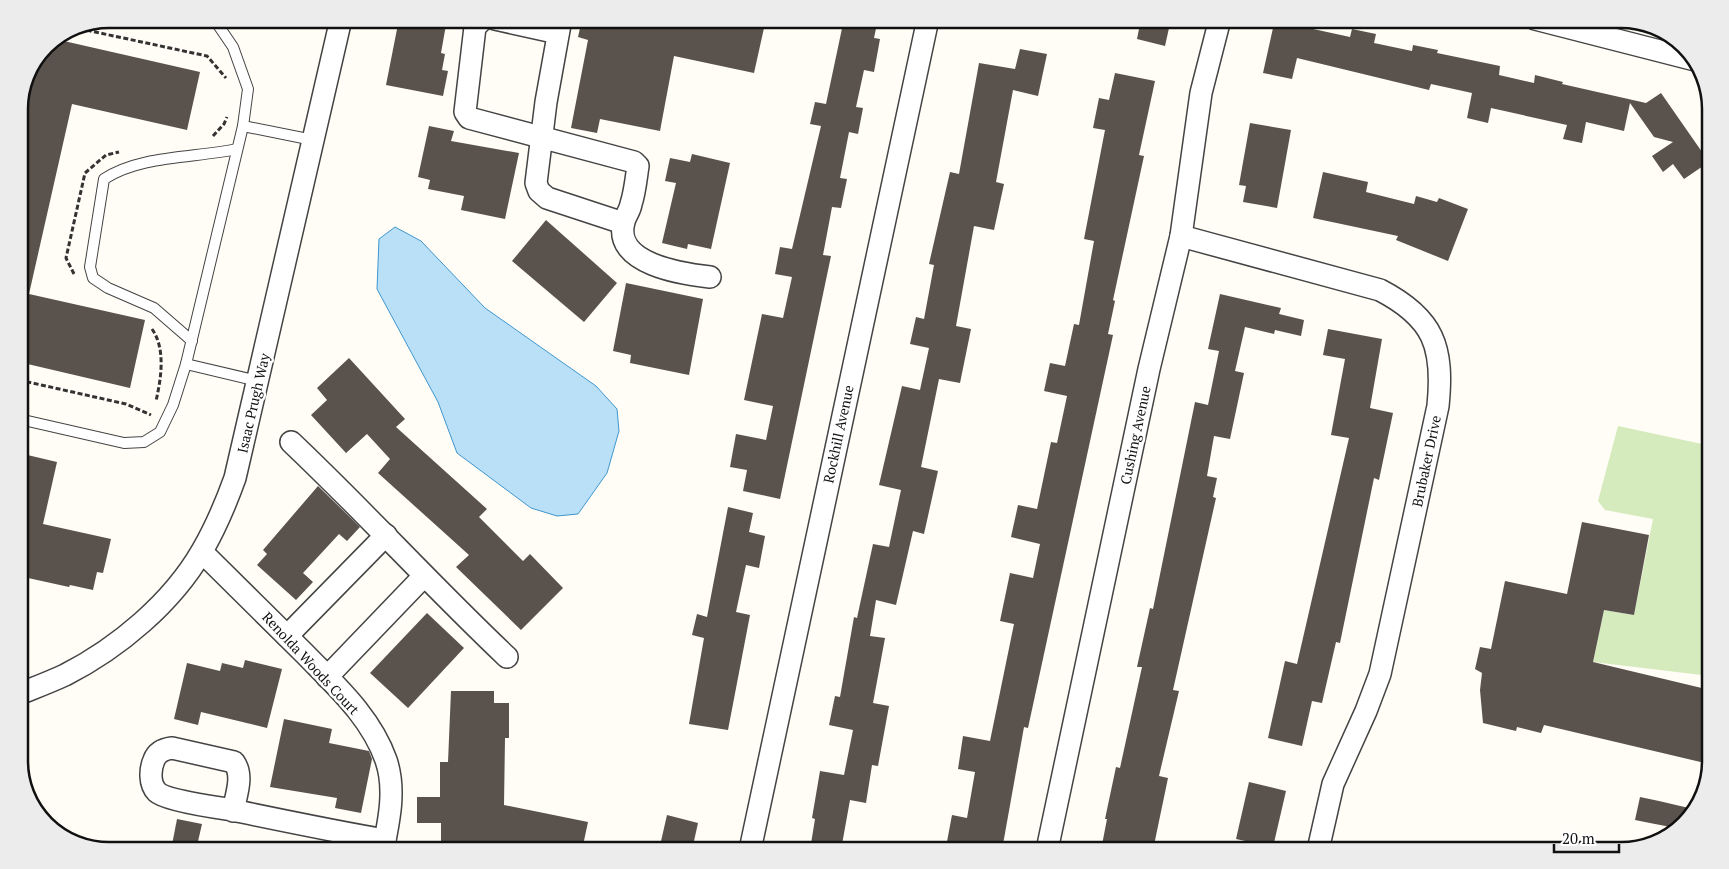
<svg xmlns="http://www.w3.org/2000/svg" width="1729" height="869" font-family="'PT Serif',serif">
  <rect width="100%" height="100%" fill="#fffdf5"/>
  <path fill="#d5ebbd" d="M 1618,426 L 1702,444 L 1710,449 L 1710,676 L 1593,662 L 1604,610 L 1634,615 L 1653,519 L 1605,510 L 1598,501 Z"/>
  <path fill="#b9e0f7" stroke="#3f96cf" d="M 395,227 L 421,241 L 485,308 L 596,386 L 617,409 L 619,431 L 607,473 L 578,514 L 557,516 L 531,508 L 457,453 L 438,402 L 377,289 L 379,239 Z"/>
  <g fill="#5a524d">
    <path d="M 399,19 L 447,19 L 441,53 L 445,54 L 442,70 L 448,71 L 443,96 L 386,85 Z"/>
    <path d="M 582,19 L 723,19 L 764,28 L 754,73 L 674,56 L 660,131 L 600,119 L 597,133 L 571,128 L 588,40 L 578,37 Z"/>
    <path d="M 844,19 L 878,19 L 874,38 L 880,39 L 874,72 L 864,70 L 856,107 L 863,108 L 858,134 L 849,132 L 840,178 L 847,179 L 841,208 L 832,207 L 823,255 L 831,256 L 780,499 L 743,491 L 747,470 L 730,467 L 736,434 L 766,440 L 773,406 L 744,400 L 762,314 L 783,318 L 792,277 L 775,274 L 780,247 L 792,249 L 821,126 L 810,124 L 815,102 L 826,104 Z"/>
    <path d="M 1141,19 L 1171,19 L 1165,46 L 1137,39 Z"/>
    <path d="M 1275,19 L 1306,19 L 1304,27 L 1350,37 L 1352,29 L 1376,34 L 1374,43 L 1412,51 L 1413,45 L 1438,50 L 1437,53 L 1500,66 L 1499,75 L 1534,83 L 1535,75 L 1563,82 L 1562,84 L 1646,103 L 1661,93 L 1709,162 L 1684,179 L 1673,164 L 1663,172 L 1652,156 L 1673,142 L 1654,137 L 1630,103 L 1624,131 L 1586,122 L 1582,143 L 1563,139 L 1567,125 L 1491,108 L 1488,123 L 1467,118 L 1472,93 L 1431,84 L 1429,90 L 1297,58 L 1292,79 L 1263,73 Z"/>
    <path d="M 55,39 L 200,72 L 187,130 L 72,104 L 29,294 L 145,320 L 130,388 L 19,362 L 19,103 L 45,45 Z"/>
    <path d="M 1020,49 L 1047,54 L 1038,96 L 1013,90 L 996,182 L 1004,184 L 994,230 L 974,226 L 956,326 L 971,329 L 960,383 L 939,379 L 921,467 L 938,471 L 924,534 L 913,531 L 896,605 L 876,600 L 870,636 L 885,638 L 873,703 L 889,706 L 878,766 L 872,765 L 866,803 L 850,800 L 841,850 L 810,850 L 815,819 L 812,818 L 820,771 L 844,775 L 853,730 L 829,725 L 835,696 L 840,697 L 854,617 L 857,618 L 873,544 L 889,547 L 901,490 L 879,485 L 902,386 L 920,390 L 929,348 L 910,344 L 916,317 L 924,319 L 934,265 L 929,264 L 950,172 L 959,174 L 979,63 L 1015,69 Z"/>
    <path d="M 1115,73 L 1155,81 L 1139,155 L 1144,156 L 1113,300 L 1115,301 L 1108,334 L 1113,335 L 1028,728 L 1024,727 L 1002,850 L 961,850 L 946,847 L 952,815 L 967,818 L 975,772 L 958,769 L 963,736 L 990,741 L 1014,624 L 1000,621 L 1010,573 L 1033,578 L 1040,544 L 1011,537 L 1018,505 L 1037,509 L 1051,442 L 1057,443 L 1067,396 L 1044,391 L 1050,363 L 1065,366 L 1074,324 L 1079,325 L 1094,241 L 1084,239 L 1105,130 L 1093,128 L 1099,98 L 1109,100 Z"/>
    <path d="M 1250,123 L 1291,130 L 1277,208 L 1243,202 L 1246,186 L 1239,185 Z"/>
    <path d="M 429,126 L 454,131 L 451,141 L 519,153 L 505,219 L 461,210 L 464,196 L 428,189 L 430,180 L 418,177 Z"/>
    <path d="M 692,154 L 730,163 L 711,249 L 688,244 L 687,249 L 662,243 L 676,183 L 665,181 L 670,158 L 690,162 Z"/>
    <path d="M 1323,172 L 1368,182 L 1366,192 L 1414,204 L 1416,196 L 1437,202 L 1439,198 L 1468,209 L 1448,261 L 1396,240 L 1398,236 L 1313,218 Z"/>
    <path d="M 546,220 L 617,283 L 584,322 L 512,261 Z"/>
    <path d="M 626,283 L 703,299 L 689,375 L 630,363 L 631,355 L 613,351 Z"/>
    <path d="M 1220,294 L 1281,308 L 1279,314 L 1304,320 L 1301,336 L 1275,330 L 1274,334 L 1245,327 L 1235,371 L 1244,373 L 1230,439 L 1214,436 L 1207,476 L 1217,478 L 1213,497 L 1216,498 L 1173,690 L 1179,691 L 1159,776 L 1168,778 L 1153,850 L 1101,850 L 1107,819 L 1105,819 L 1116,767 L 1120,768 L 1142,667 L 1137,667 L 1150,608 L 1153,609 L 1195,402 L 1208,405 L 1219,351 L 1208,349 Z"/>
    <path d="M 1328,329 L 1382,339 L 1370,408 L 1393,413 L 1379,480 L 1374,478 L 1340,643 L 1336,642 L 1322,703 L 1312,701 L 1302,746 L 1268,738 L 1285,661 L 1297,664 L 1349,438 L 1331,435 L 1345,359 L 1323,355 Z"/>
    <path d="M 349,358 L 405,419 L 396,427 L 487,509 L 479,517 L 523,561 L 530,554 L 563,588 L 521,630 L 456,567 L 469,555 L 378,473 L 390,459 L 367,434 L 346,453 L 311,415 L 327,400 L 317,388 Z"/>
    <path d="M 19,453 L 57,462 L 43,524 L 111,539 L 103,573 L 97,572 L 93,590 L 70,585 L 69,587 L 19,576 Z"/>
    <path d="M 318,486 L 360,527 L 347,541 L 339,534 L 303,573 L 313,582 L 296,600 L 257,565 L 267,554 L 263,550 Z"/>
    <path d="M 728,507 L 753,513 L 749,532 L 765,536 L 759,568 L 746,565 L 736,612 L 750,615 L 728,730 L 689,724 L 704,638 L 692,635 L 697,614 L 707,617 Z"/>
    <path d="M 1582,522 L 1649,535 L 1634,615 L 1604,610 L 1593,662 L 1710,690 L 1709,764 L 1544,725 L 1541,733 L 1517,727 L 1516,731 L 1483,723 L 1480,690 L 1482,673 L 1475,669 L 1480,647 L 1491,649 L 1505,581 L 1567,594 Z"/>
    <path d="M 427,613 L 464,648 L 408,708 L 370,673 Z"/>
    <path d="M 245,660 L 282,669 L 267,728 L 201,712 L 198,725 L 174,719 L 187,663 L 220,671 L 222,663 L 243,668 Z"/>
    <path d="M 451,691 L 494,691 L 494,703 L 509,703 L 509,738 L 505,738 L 504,805 L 588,822 L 582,850 L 441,850 L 441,823 L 417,823 L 417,797 L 440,797 L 440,762 L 448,762 Z"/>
    <path d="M 284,719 L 332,729 L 329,743 L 369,751 L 372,759 L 361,813 L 335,808 L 337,798 L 270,787 Z"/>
    <path d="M 1249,782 L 1286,791 L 1273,847 L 1236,839 Z"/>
    <path d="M 1640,797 L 1659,801 L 1693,809 L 1676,828 L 1655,824 L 1635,820 Z"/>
    <path d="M 667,815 L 698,823 L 692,850 L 659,850 Z"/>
    <path d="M 177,819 L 202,824 L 196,850 L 171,850 Z"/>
  </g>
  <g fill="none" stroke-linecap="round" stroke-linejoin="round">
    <defs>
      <g id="lane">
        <path d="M 214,19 L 233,47 L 248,89 L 243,126"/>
        <path d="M 192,341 L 154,308 L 108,288 L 93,278 L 90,267 L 104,179 C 140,155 195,158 237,149"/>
        <path d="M 258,381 L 186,364 L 243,126 L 313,140"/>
        <path d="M 19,419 L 124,443 L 144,442 L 160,432 L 173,405 L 186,364"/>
      </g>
      <g id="street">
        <path d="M 483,19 L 475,27 L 465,112 L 469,118 L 634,162 L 638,166 C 636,179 635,192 631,204 C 630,211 625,216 624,222 C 612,264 683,274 710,277"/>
        <path d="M 495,19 L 558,33"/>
        <path d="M 561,19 L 546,102 L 536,183 L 539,191 L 547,198 L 623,223"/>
        <path d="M 1535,19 L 1695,60"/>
        <path d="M 1181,236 L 1380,290 C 1434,318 1444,347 1438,406 L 1380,674 L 1366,711 L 1333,784 L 1318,850"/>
        <path d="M 291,442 C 365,512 433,587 507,657"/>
        <path d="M 202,552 C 236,586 271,620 305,654 C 336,686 371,717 386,760 C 396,789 389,821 383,850"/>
        <path d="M 287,636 L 386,535"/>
        <path d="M 327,677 L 424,576"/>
        <path d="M 19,694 C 34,688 50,682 65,675 C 118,648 172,603 202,551 C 216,527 226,503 235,478 L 341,19"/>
        <path d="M 233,811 C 236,795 244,776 234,762 L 172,748 C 164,749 157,752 154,760 C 150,769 149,784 157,792 C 165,800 213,807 227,809 C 280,820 332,831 385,840"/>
        <path d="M 750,850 L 928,19"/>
        <path d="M 1047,850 L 1149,369 L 1181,236 L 1201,93 L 1220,19"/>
      </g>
    </defs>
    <use href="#lane" stroke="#444" stroke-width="12"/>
    <use href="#street" stroke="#444" stroke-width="24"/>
    <g stroke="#333" stroke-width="3" stroke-dasharray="5 2.5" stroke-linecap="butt">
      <path d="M 72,27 L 207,56 L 226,78"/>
      <path d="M 213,136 L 224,124 L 227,117"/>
      <path d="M 74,274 L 66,258 L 85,173 L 106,155 L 119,152"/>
      <path d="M 152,329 C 166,349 161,379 156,401"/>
      <path d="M 19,380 L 126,404 L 151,415"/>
    </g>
    <use href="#lane" stroke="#fff" stroke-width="10"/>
    <use href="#street" stroke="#fff" stroke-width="21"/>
  </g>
  <g text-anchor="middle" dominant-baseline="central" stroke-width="5" stroke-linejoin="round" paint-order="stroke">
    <g font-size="14" fill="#111" stroke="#fff">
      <text transform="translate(253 403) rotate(-77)">Isaac Prugh Way</text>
      <text transform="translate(838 434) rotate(-78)">Rockhill Avenue</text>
      <text transform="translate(1135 435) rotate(-78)">Cushing Avenue</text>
      <text transform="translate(1426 461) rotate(-78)">Brubaker Drive</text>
      <text transform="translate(311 663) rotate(47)">Renolda Woods Court</text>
    </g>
  </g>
  <path d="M0 0H1729V869H0ZM109 28H1621A81 81 0 0 1 1702 109V761A81 81 0 0 1 1621 842H109A81 81 0 0 1 28 761V109A81 81 0 0 1 109 28Z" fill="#ececec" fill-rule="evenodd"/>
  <path fill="none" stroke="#111" stroke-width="2.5" d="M109 28H1621A81 81 0 0 1 1702 109V761A81 81 0 0 1 1621 842H109A81 81 0 0 1 28 761V109A81 81 0 0 1 109 28Z"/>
  <path d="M1554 844v8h65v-8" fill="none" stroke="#111111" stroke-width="2.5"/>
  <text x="1562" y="844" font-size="15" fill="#111111" stroke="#ffffff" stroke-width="4" paint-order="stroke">20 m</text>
</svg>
